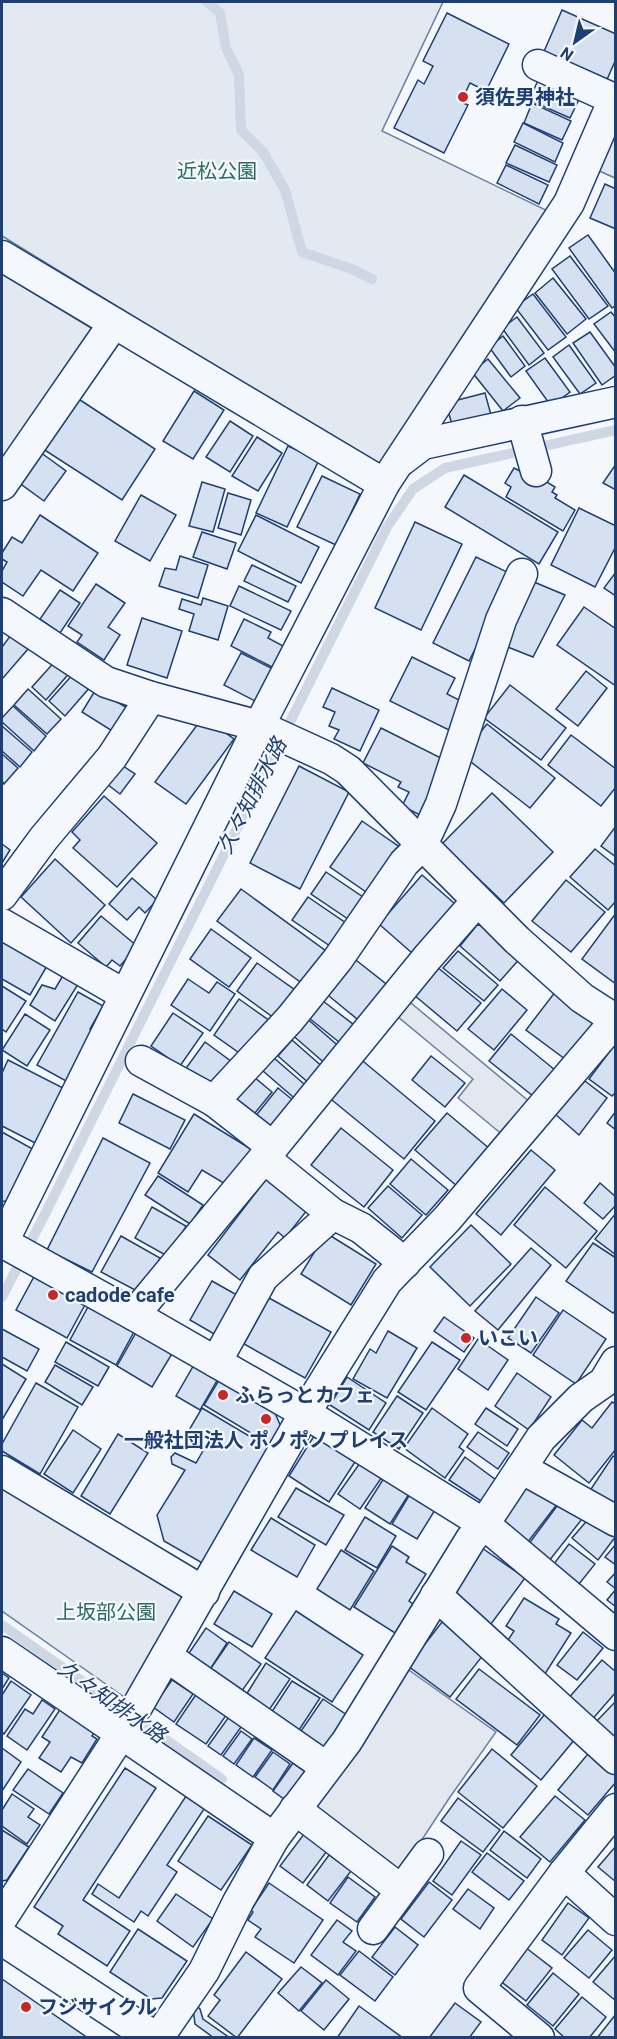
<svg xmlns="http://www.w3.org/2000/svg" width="617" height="2039" font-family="Roboto,'Noto Sans JP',sans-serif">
  <rect width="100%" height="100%" fill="#f4f7fb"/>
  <g fill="#e3e9f0" stroke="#687fa3" stroke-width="1.5">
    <path d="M 2,2 L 443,2 L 382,131 L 552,213 L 382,468 L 2,236 Z"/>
    <path d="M 2,274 L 96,331 L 2,471 Z"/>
    <path d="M 2,1483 L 188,1591 L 127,1699 L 2,1611 Z"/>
  </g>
  <g fill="#e3e8f0" stroke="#687fa3" stroke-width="1.5">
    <path d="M 615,122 L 615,178 L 595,169 Z"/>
    <path d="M 405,998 L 531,1103 L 504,1136 L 458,1098 L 473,1079 L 392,1012 Z"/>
    <path d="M 406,1668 L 496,1732 L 450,1797 L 400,1873 L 313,1808 Z"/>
  </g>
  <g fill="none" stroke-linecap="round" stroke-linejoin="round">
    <g stroke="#cfd7e4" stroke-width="10">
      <path d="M 207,2 L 220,13 L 226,48 L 239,75 L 241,130 L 263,152 L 285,190 L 302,252 L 352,269 L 372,279"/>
      <path d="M 2,1297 L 45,1214 L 387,527 L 413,489 L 445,468 L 616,430"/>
      <path d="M 2,1625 L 222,1779"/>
    </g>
  </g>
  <g fill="#d5e0f0" stroke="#1d3f73" stroke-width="1.5">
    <path d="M 562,10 L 616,34 L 616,59 L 605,84 L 542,56 Z"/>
    <path d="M 447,13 L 509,44 L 486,91 L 470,83 L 461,102 L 468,105 L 444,153 L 394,128 L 418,80 L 424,84 L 433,66 L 423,61 Z"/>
    <path d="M 540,76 L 581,95 L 570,118 L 529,100 Z"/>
    <path d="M 532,103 L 571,121 L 562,140 L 524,123 Z"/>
    <path d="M 523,123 L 563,143 L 555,162 L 514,142 Z"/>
    <path d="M 515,145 L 557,165 L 549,182 L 506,163 Z"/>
    <path d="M 506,165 L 548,185 L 539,204 L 497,183 Z"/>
    <path d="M 605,184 L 616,189 L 616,229 L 590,218 Z"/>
    <path d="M 588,235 L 616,274 L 616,305 L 612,308 L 569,248 Z"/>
    <path d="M 570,256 L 608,306 L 589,319 L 552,269 Z"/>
    <path d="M 553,278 L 586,319 L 567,334 L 535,293 Z"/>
    <path d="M 533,294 L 566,337 L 548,350 L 515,307 Z"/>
    <path d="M 611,312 L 616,318 L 616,353 L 594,324 Z"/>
    <path d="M 517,317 L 544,353 L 529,365 L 502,328 Z"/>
    <path d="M 590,332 L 616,368 L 616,375 L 602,385 L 573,343 Z"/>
    <path d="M 503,336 L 525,366 L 511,377 L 489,347 Z"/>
    <path d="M 569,345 L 596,383 L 580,394 L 553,357 Z"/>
    <path d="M 545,358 L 570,392 L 551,406 L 526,371 Z"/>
    <path d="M 488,359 L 520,398 L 503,411 L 472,372 Z"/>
    <path d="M 194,391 L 224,410 L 193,459 L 163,441 Z"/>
    <path d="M 485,393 L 491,415 L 452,425 L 446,403 Z"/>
    <path d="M 74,396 L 155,449 L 122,500 L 40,447 Z"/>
    <path d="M 230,421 L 253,436 L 230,472 L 206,457 Z"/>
    <path d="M 257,437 L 282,453 L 258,491 L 232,476 Z"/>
    <path d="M 288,446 L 319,460 L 287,527 L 256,513 Z"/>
    <path d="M 40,452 L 66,471 L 44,501 L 18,482 Z"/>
    <path d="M 616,464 L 616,490 L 603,483 Z"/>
    <path d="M 514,468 L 529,476 L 531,472 L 555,487 L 552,492 L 557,495 L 555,498 L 575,510 L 563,531 L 506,497 L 511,487 L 505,483 Z"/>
    <path d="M 464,475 L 558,532 L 539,564 L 445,507 Z"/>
    <path d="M 322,476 L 360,494 L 336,545 L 297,527 Z"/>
    <path d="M 202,482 L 225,489 L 213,532 L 189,526 Z"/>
    <path d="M 228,493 L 251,500 L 241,535 L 218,528 Z"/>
    <path d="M 141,495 L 176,515 L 150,561 L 115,541 Z"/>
    <path d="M 579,508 L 616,526 L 616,546 L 595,587 L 551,565 Z"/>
    <path d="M 40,515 L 98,553 L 73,591 L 41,570 L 23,596 L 2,582 L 2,571 L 7,562 L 2,559 L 2,553 L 12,537 L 22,543 Z"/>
    <path d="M 256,515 L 319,547 L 301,583 L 238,551 Z"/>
    <path d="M 415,522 L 462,544 L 421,630 L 375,608 Z"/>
    <path d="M 202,532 L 236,543 L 227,569 L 193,557 Z"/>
    <path d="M 180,556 L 208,565 L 198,598 L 159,586 L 165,568 L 176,570 Z"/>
    <path d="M 476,557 L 513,575 L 469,661 L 433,643 Z"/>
    <path d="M 252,565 L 296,586 L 288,602 L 244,581 Z"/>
    <path d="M 616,572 L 616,596 L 604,588 Z"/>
    <path d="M 534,582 L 565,595 L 533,657 L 505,646 Z"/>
    <path d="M 96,584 L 125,603 L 108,627 L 120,635 L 104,660 L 77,642 L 82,635 L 68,626 Z"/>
    <path d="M 239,586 L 291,611 L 281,630 L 230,606 Z"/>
    <path d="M 60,590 L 80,603 L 60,633 L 40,619 Z"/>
    <path d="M 203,598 L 228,606 L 218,640 L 189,631 L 194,614 L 179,609 L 182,599 L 201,605 Z"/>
    <path d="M 584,607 L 616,629 L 616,686 L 557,645 Z"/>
    <path d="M 142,618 L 182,631 L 167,678 L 127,665 Z"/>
    <path d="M 244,619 L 271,632 L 268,638 L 285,647 L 274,668 L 231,646 Z"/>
    <path d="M 11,635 L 28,649 L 3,678 L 2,677 L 2,647 Z"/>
    <path d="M 241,653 L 275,670 L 257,702 L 224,685 Z"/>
    <path d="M 412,657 L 455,678 L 447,694 L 467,704 L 453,732 L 390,701 Z"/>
    <path d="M 58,658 L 72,670 L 46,700 L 32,687 Z"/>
    <path d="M 586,671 L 607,688 L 578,726 L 556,709 Z"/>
    <path d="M 75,672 L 91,686 L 65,716 L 49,701 Z"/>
    <path d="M 510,685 L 566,728 L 541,760 L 484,718 Z"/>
    <path d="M 332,688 L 379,710 L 360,751 L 334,739 L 339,730 L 329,726 L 335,712 L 323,707 Z"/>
    <path d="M 28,689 L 61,719 L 47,734 L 14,705 Z"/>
    <path d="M 96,689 L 132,711 L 117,734 L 82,712 Z"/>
    <path d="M 13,706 L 46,736 L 34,751 L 2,722 L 2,718 Z"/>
    <path d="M 203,717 L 234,739 L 186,804 L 155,782 Z"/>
    <path d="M 487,724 L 555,778 L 530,808 L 462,755 Z"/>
    <path d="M 2,726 L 32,752 L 20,767 L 2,751 Z"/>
    <path d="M 381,728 L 451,763 L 424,817 L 402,806 L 409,792 L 398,787 L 401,782 L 363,763 Z"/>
    <path d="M 571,735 L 616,769 L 616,787 L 601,806 L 548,765 Z"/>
    <path d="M 2,754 L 18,768 L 4,784 L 2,781 Z"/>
    <path d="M 117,762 L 135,774 L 120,794 L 103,781 Z"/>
    <path d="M 299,766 L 349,792 L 300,889 L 250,863 Z"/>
    <path d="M 492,793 L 553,852 L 504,903 L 442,844 Z"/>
    <path d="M 104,796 L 157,843 L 117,887 L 73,848 L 80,840 L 72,832 Z"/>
    <path d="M 362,821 L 401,848 L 369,894 L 330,867 Z"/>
    <path d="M 616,826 L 616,857 L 601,846 Z"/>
    <path d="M 2,844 L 10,850 L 2,863 Z"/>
    <path d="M 595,849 L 616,866 L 616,901 L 608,910 L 570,877 Z"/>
    <path d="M 55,859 L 105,905 L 71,943 L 21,897 Z"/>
    <path d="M 326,872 L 363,897 L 348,919 L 311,894 Z"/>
    <path d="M 422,875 L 455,904 L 412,953 L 379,924 Z"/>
    <path d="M 132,878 L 157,900 L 145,913 L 139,907 L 127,920 L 109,904 Z"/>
    <path d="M 566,880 L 605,912 L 571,952 L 532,921 Z"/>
    <path d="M 241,889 L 326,951 L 303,984 L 217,921 Z"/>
    <path d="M 308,897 L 346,923 L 330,946 L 292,920 Z"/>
    <path d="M 616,913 L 616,984 L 582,959 Z"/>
    <path d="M 101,916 L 137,946 L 120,966 L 112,960 L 106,967 L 78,943 Z"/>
    <path d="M 477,925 L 494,927 L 523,955 L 500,981 L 460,946 Z"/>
    <path d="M 211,929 L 251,958 L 229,987 L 190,959 Z"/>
    <path d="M 2,940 L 47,966 L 30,995 L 2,979 Z"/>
    <path d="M 458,951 L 498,985 L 484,1001 L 443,968 Z"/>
    <path d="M 352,957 L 390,987 L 362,1023 L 324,992 Z"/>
    <path d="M 257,963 L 295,990 L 274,1018 L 237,991 Z"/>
    <path d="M 437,967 L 481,1003 L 457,1031 L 414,995 Z"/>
    <path d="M 65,972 L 80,981 L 55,1021 L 30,1005 L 42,985 L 55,989 Z"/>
    <path d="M 188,979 L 209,993 L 217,982 L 235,994 L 210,1031 L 171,1005 Z"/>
    <path d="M 2,986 L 26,1001 L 6,1032 L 2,1029 Z"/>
    <path d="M 559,987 L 598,1017 L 565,1059 L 526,1030 Z"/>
    <path d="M 502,989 L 527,1010 L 494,1050 L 468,1029 Z"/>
    <path d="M 78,992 L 103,1006 L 90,1029 L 94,1031 L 66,1081 L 37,1065 Z"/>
    <path d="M 239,999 L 270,1021 L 245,1057 L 214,1035 Z"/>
    <path d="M 323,1001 L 358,1028 L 344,1046 L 309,1018 Z"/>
    <path d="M 173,1013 L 203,1033 L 180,1066 L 151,1046 Z"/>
    <path d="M 25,1014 L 50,1030 L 27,1066 L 2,1050 Z"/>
    <path d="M 304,1016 L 343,1050 L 328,1066 L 290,1033 Z"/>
    <path d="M 511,1034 L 555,1070 L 533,1096 L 489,1061 Z"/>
    <path d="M 292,1040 L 325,1069 L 311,1085 L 278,1056 Z"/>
    <path d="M 205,1042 L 232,1062 L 211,1091 L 184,1071 Z"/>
    <path d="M 616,1043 L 616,1092 L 612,1096 L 589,1079 Z"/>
    <path d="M 431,1056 L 465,1083 L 445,1107 L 412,1080 Z"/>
    <path d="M 358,1057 L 435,1121 L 404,1159 L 327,1096 Z"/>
    <path d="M 274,1058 L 311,1090 L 300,1103 L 263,1071 Z"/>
    <path d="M 8,1060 L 69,1091 L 41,1146 L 2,1126 L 2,1073 Z"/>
    <path d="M 248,1072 L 272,1092 L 250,1119 L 229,1101 Z"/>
    <path d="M 585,1081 L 607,1098 L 579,1135 L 555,1114 Z"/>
    <path d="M 278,1088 L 294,1101 L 266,1136 L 250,1123 Z"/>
    <path d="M 133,1094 L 185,1120 L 170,1149 L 119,1123 Z"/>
    <path d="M 616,1111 L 616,1130 L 607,1123 Z"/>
    <path d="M 447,1113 L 490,1149 L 458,1187 L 415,1150 Z"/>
    <path d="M 194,1114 L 254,1151 L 232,1188 L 202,1170 L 188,1192 L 158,1173 Z"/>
    <path d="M 341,1128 L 393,1170 L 364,1207 L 311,1165 Z"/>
    <path d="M 2,1132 L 38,1152 L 11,1199 L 2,1202 Z"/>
    <path d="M 103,1138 L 150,1163 L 92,1272 L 47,1250 Z"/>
    <path d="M 531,1150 L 555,1170 L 501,1235 L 476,1214 Z"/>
    <path d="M 411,1159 L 448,1190 L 426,1215 L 390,1184 Z"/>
    <path d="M 158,1176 L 203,1205 L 190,1224 L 145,1195 Z"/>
    <path d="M 267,1178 L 308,1209 L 285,1238 L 278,1232 L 240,1280 L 208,1255 Z"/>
    <path d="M 600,1183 L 616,1197 L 616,1205 L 603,1219 L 584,1203 Z"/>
    <path d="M 388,1186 L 422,1215 L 402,1238 L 368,1208 Z"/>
    <path d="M 545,1187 L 597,1231 L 566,1268 L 514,1225 Z"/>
    <path d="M 152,1207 L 186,1226 L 169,1257 L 135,1238 Z"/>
    <path d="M 616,1213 L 616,1255 L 595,1239 Z"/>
    <path d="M 471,1225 L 511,1264 L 470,1306 L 430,1267 Z"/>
    <path d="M 326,1233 L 376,1264 L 351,1305 L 301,1274 Z"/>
    <path d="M 121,1236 L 160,1258 L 144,1288 L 135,1290 L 101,1272 Z"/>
    <path d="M 593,1243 L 616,1258 L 616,1310 L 613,1313 L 566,1281 Z"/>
    <path d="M 531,1248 L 551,1265 L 498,1330 L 475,1311 Z"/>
    <path d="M 36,1273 L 87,1301 L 67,1338 L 16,1310 Z"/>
    <path d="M 212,1281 L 244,1299 L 221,1338 L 190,1320 Z"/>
    <path d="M 536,1297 L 559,1313 L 531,1353 L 508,1338 Z"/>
    <path d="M 269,1298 L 331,1332 L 305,1378 L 244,1344 Z"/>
    <path d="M 89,1305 L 135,1330 L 116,1365 L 70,1340 Z"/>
    <path d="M 563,1310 L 606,1339 L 576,1384 L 533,1355 Z"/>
    <path d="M 444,1317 L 474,1338 L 464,1352 L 434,1331 Z"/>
    <path d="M 2,1329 L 39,1349 L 27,1371 L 2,1357 Z"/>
    <path d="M 137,1331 L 173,1352 L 152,1387 L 117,1366 Z"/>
    <path d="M 388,1331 L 417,1348 L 387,1398 L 353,1379 L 370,1349 L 376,1353 Z"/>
    <path d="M 478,1339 L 508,1360 L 488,1390 L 458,1369 Z"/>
    <path d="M 66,1342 L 109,1367 L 98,1386 L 55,1362 Z"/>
    <path d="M 432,1342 L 460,1360 L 426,1410 L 398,1392 Z"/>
    <path d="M 195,1363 L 219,1377 L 200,1410 L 176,1396 Z"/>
    <path d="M 2,1364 L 26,1379 L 2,1420 Z"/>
    <path d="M 55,1365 L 93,1387 L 82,1405 L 45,1382 Z"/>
    <path d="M 517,1373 L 551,1397 L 529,1430 L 495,1406 Z"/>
    <path d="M 347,1377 L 386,1403 L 369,1430 L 330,1405 Z"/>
    <path d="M 219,1380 L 275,1413 L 281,1427 L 271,1445 L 204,1405 Z"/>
    <path d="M 36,1383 L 78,1407 L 40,1474 L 2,1451 L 2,1444 Z"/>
    <path d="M 397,1396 L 423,1413 L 399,1449 L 373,1432 Z"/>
    <path d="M 612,1402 L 616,1404 L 616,1449 L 589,1483 L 554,1455 L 582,1420 L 592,1428 Z"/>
    <path d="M 202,1408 L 271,1449 L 204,1564 L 164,1541 L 157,1515 L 185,1470 L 172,1464 L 171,1457 L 175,1453 L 196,1463 L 204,1449 L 185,1437 Z"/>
    <path d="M 432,1408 L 468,1434 L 459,1447 L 464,1451 L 445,1478 L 404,1448 Z"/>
    <path d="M 486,1408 L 518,1429 L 507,1446 L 475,1424 Z"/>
    <path d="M 73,1430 L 101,1449 L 73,1493 L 44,1474 Z"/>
    <path d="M 478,1432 L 509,1453 L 498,1469 L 467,1447 Z"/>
    <path d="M 118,1434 L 148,1453 L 110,1514 L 81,1496 Z"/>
    <path d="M 314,1436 L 355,1462 L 329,1502 L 289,1476 Z"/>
    <path d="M 613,1456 L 616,1458 L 616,1503 L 614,1505 L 591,1489 Z"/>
    <path d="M 465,1457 L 496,1480 L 481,1501 L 449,1480 Z"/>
    <path d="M 360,1463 L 382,1477 L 360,1509 L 338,1494 Z"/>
    <path d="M 384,1478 L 409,1494 L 390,1524 L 365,1508 Z"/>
    <path d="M 530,1480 L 558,1503 L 527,1543 L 498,1521 Z"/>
    <path d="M 296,1488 L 344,1515 L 326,1545 L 278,1517 Z"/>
    <path d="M 410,1494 L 435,1510 L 417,1539 L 392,1524 Z"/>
    <path d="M 560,1502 L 582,1519 L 549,1561 L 528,1545 Z"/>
    <path d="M 591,1516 L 616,1536 L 598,1560 L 572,1538 Z"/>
    <path d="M 365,1517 L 396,1536 L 377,1568 L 345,1550 Z"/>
    <path d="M 271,1518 L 315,1545 L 297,1577 L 251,1550 Z"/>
    <path d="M 569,1544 L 595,1564 L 579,1584 L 553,1565 Z"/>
    <path d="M 616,1544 L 616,1565 L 605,1557 Z"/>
    <path d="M 392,1546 L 409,1557 L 406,1562 L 426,1574 L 409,1601 L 413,1604 L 395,1633 L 354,1607 Z"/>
    <path d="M 482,1548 L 525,1578 L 488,1628 L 446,1598 Z"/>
    <path d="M 341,1550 L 374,1571 L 350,1610 L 317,1589 Z"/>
    <path d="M 616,1572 L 616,1589 L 607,1582 Z"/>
    <path d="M 616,1589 L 616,1607 L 607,1600 Z"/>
    <path d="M 234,1591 L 272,1614 L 252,1647 L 214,1624 Z"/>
    <path d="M 524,1598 L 559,1619 L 556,1624 L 571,1633 L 543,1677 L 501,1651 L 514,1631 L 506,1626 Z"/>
    <path d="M 296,1611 L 363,1655 L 332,1702 L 265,1658 Z"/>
    <path d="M 442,1622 L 484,1654 L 450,1697 L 408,1666 Z"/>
    <path d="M 206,1628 L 227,1643 L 209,1671 L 187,1656 Z"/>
    <path d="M 583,1632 L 603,1648 L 577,1680 L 557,1665 Z"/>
    <path d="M 229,1642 L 261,1664 L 239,1695 L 207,1674 Z"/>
    <path d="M 602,1660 L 616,1672 L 616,1692 L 590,1722 L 566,1701 Z"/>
    <path d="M 266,1663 L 290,1679 L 269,1710 L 246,1695 Z"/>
    <path d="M 479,1669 L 540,1715 L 517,1745 L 456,1699 Z"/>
    <path d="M 2,1673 L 9,1678 L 2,1689 Z"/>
    <path d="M 172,1680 L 193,1694 L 174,1722 L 153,1707 Z"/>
    <path d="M 11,1681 L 31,1695 L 4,1734 L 2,1732 L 2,1695 Z"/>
    <path d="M 292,1681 L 320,1698 L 299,1730 L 271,1713 Z"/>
    <path d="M 197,1693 L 227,1714 L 206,1744 L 176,1724 Z"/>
    <path d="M 323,1699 L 347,1715 L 325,1748 L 301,1731 Z"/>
    <path d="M 42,1700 L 55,1709 L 27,1750 L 7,1736 L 25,1709 L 33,1714 Z"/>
    <path d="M 616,1701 L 616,1746 L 593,1725 Z"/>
    <path d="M 61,1708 L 95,1731 L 92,1736 L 97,1739 L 82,1763 L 71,1757 L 61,1772 L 39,1758 L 50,1742 L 42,1737 Z"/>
    <path d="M 231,1714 L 244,1723 L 221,1755 L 208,1746 Z"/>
    <path d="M 545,1714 L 575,1739 L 541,1780 L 511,1755 Z"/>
    <path d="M 241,1731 L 252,1739 L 234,1764 L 223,1756 Z"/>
    <path d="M 254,1738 L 272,1750 L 253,1777 L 236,1765 Z"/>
    <path d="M 2,1748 L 21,1762 L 2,1791 Z"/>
    <path d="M 492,1749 L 537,1786 L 503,1828 L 458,1792 Z"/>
    <path d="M 592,1749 L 616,1769 L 616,1782 L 588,1815 L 558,1790 Z"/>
    <path d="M 273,1752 L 290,1764 L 273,1790 L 255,1777 Z"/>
    <path d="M 293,1763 L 307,1773 L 288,1802 L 273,1791 Z"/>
    <path d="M 125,1768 L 156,1788 L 83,1900 L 130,1931 L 107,1966 L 58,1934 L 63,1926 L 34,1907 Z"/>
    <path d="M 28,1769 L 63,1793 L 49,1814 L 13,1790 Z"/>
    <path d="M 190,1790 L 208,1803 L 167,1865 L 177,1872 L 148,1916 L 141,1911 L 134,1922 L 92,1894 L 98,1884 L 119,1898 Z"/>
    <path d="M 12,1794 L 34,1809 L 28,1817 L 40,1825 L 27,1844 L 2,1826 L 2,1810 Z"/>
    <path d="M 555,1796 L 585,1820 L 550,1862 L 520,1837 Z"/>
    <path d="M 458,1798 L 500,1830 L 483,1852 L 441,1821 Z"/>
    <path d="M 208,1816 L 252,1845 L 221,1890 L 178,1861 Z"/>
    <path d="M 2,1830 L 29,1847 L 7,1880 L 2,1881 Z"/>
    <path d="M 504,1831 L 541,1859 L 527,1878 L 490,1850 Z"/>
    <path d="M 304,1834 L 327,1851 L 303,1883 L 280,1866 Z"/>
    <path d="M 461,1841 L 481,1855 L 452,1895 L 433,1881 Z"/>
    <path d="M 616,1846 L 616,1882 L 598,1867 Z"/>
    <path d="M 487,1853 L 524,1881 L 509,1900 L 472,1872 Z"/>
    <path d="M 329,1855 L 351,1871 L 328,1901 L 307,1885 Z"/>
    <path d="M 348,1877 L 375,1897 L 357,1922 L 330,1903 Z"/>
    <path d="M 429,1882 L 452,1900 L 424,1937 L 401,1919 Z"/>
    <path d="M 269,1883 L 323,1920 L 294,1963 L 255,1937 L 261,1929 L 248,1920 L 253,1912 L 251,1910 Z"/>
    <path d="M 468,1889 L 494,1908 L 480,1929 L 453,1909 Z"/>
    <path d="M 176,1894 L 213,1919 L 193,1947 L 157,1921 Z"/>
    <path d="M 568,1903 L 589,1918 L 562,1955 L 542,1940 Z"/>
    <path d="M 337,1920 L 352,1931 L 343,1942 L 356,1951 L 338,1975 L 311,1955 Z"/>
    <path d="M 395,1927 L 418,1945 L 395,1975 L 372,1957 Z"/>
    <path d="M 138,1929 L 187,1961 L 162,1998 L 151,1999 L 110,1972 Z"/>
    <path d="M 588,1930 L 612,1950 L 589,1978 L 564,1958 Z"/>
    <path d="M 525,1947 L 552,1968 L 526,2001 L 499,1980 Z"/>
    <path d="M 359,1951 L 393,1977 L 375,2001 L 340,1975 Z"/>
    <path d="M 246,1952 L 282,1979 L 237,2038 L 208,2016 L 220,2000 L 214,1995 Z"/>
    <path d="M 616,1955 L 616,2001 L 593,1982 Z"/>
    <path d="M 301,1967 L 322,1983 L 299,2011 L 278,1993 Z"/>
    <path d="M 553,1973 L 579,1994 L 553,2026 L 527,2005 Z"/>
    <path d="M 2,1979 L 88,2038 L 2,2038 Z"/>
    <path d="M 326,1980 L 349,1999 L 324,2030 L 301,2011 Z"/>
    <path d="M 582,1997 L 606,2017 L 589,2038 L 565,2038 L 555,2029 Z"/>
    <path d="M 455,2003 L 481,2022 L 469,2038 L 429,2038 Z"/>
    <path d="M 196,2005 L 200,2009 L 203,2019 L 230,2038 L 214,2038 L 195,2024 L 193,2008 Z"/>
    <path d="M 359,2006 L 403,2038 L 337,2038 Z"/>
    <path d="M 616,2014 L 616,2038 L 597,2038 Z"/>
  </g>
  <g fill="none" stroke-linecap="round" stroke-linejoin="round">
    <defs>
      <g id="street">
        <path d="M 538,65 L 616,100"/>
        <path d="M 2,256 L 384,484"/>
        <path d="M 522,421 L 536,471"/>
        <path d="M 402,460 L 423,444 L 616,402"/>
        <path d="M 2,485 L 114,323"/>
        <path d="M 2,613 L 106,682 L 151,697 L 259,726 L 331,759 L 348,770 L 517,940 L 582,998 L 616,1020"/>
        <path d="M 2,895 L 44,838 L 112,757 L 151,697"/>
        <path d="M 2,924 L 125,995"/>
        <path d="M 141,1061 L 214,1101"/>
        <path d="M 273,1147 L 427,958 L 477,901"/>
        <path d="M 264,1158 L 333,1214 L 361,1228 L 405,1263"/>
        <path d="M 2,1242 L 134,1315 L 305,1413 L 484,1524 L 616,1635"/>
        <path d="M 2,1244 L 259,726 L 384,484 L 569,203 L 614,99"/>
        <path d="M 134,1315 L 273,1147 L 214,1101 L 290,1019 L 338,959 L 404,863 L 422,845 L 441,804 L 501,620 L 522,574"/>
        <path d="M 216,1362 L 263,1277 L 333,1214"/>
        <path d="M 521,1468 L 616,1521"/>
        <path d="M 2,1471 L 204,1592"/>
        <path d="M 436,1595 L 616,1759"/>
        <path d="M 2,1652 L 274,1838"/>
        <path d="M 166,1656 L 326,1767"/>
        <path d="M 295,1809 L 401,1890"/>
        <path d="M 564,1873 L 616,1920"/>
        <path d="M 2,1918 L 121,1734 L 123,1725 L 138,1705 L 166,1656 L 305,1413 L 387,1281 L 447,1219 L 616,1020"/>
        <path d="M 373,1929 L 428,1854"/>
        <path d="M 158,2038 L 204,1971 L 238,1902 L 274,1838 L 347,1741 L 471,1539 L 484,1524 L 541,1438 L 581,1398 L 604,1382 L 616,1362"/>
        <path d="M 539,2038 L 479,1988 L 564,1873 L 616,1809"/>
      </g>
      <path id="secondary" d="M 2,1938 L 154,2038"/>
    </defs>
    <use href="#street" stroke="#1d3f73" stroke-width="33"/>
    <use href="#secondary" stroke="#1d3f73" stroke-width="36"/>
    <use href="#street" stroke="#f4f7fb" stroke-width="30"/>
    <use href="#secondary" stroke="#f4f7fb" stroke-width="33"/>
  </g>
  <g fill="#c62828" stroke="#f4f7fb" stroke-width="2">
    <circle cx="463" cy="97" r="6"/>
    <circle cx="53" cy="1295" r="6"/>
    <circle cx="466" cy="1338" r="6"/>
    <circle cx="223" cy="1395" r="6"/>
    <circle cx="266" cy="1419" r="6"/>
    <circle cx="26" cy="2007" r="6"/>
  </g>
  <g text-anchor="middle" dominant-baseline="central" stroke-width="4.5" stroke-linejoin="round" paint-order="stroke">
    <g font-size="20" font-weight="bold" fill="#1d3f73" stroke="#f4f7fb" text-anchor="start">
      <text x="475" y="97">須佐男神社</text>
      <text x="65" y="1295">cadode cafe</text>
      <text x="478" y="1338">いこい</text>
      <text x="235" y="1395">ふらっとカフェ</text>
      <text x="266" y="1440" text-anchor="middle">一般社団法人 ポノポノプレイス</text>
      <text x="38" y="2007">フジサイクル</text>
    </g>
    <g font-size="20" fill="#2c6c60" stroke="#f4f7fb">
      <text x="217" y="171">近松公園</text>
      <text x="106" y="1612">上坂部公園</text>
    </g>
    <g font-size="21" font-style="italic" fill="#1d3f73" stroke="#f4f7fb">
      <text transform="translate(252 796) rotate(-63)">久々知排水路</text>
      <text transform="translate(112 1702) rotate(35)">久々知排水路</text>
    </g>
  </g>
  <rect width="617" height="2039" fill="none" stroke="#1d3f73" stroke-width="6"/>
  <g transform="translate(575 42) rotate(214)" stroke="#f4f7fb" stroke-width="4.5" paint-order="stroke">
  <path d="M0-4.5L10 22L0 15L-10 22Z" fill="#1d3f73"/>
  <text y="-9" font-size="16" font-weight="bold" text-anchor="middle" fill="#1d3f73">N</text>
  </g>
</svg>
